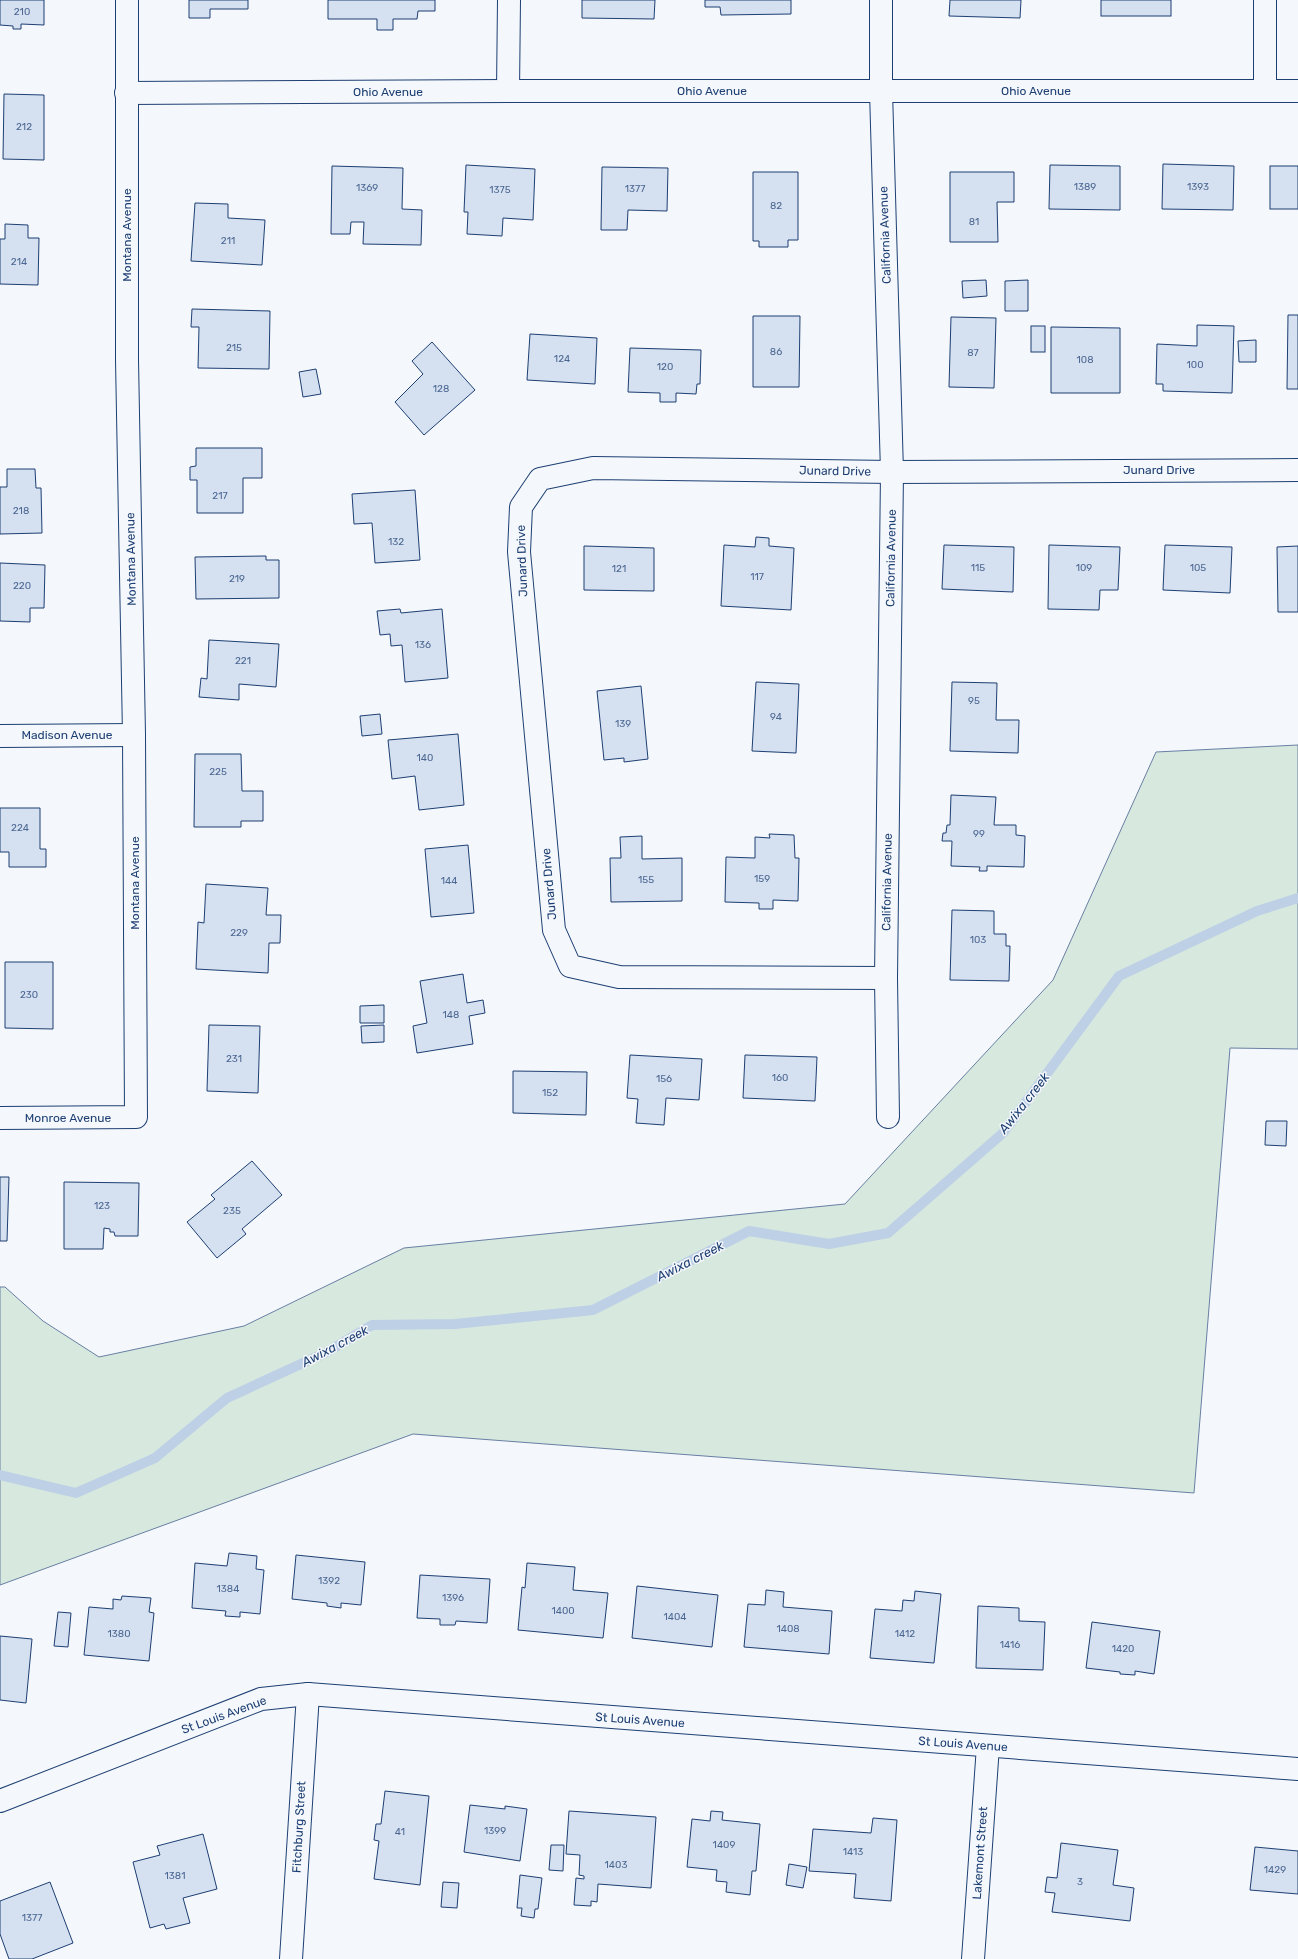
<svg xmlns="http://www.w3.org/2000/svg" width="1298" height="1959" font-family="Rubik,sans-serif">
  <rect width="100%" height="100%" fill="#f4f7fb"/>
  <path fill="#d7e8df" stroke="#687fa3" d="M 1298,745 L 1298,1049 L 1230,1048 L 1194,1493 L 413,1434 L 0,1585 L 0,1287 L 5,1287 L 43,1321 L 99,1357 L 244,1326 L 404,1248 L 845,1204 L 1053,980 L 1156,752 Z"/>
  <g fill="none" stroke-linecap="round" stroke-linejoin="round">
    <path stroke="#bed0e5" stroke-width="10" d="M 0,1475 L 76,1493 L 155,1458 L 227,1398 L 327,1352 L 372,1325 L 455,1324 L 593,1310 L 749,1231 L 829,1244 L 888,1233 L 1003,1133 L 1119,976 L 1257,911 L 1298,898"/>
  </g>
  <g fill="#d5e0f0" stroke="#1d3f73">
    <path d="M 0,0 L 44,0 L 44,25 L 21,24 L 21,29 L 13,29 L 13,26 L 0,25 Z"/>
    <path d="M 189,0 L 248,0 L 248,9 L 210,9 L 210,18 L 189,18 Z"/>
    <path d="M 328,0 L 435,0 L 435,11 L 418,11 L 417,19 L 393,19 L 393,30 L 377,30 L 377,19 L 328,19 Z"/>
    <path d="M 582,0 L 655,0 L 654,19 L 582,18 Z"/>
    <path d="M 705,0 L 791,0 L 791,14 L 721,15 L 720,7 L 705,7 Z"/>
    <path d="M 950,0 L 1021,0 L 1020,18 L 949,16 Z"/>
    <rect x="1101" y="0" width="70" height="16"/>
    <path d="M 4,94 L 44,95 L 44,160 L 3,159 Z"/>
    <path d="M 1163,164 L 1234,166 L 1233,210 L 1162,209 Z"/>
    <path d="M 466,165 L 535,169 L 533,220 L 503,218 L 502,236 L 467,234 L 468,212 L 464,212 Z"/>
    <path d="M 1050,165 L 1120,166 L 1120,210 L 1049,209 Z"/>
    <path d="M 332,166 L 403,168 L 402,209 L 422,210 L 421,245 L 363,244 L 364,222 L 351,222 L 350,234 L 331,234 Z"/>
    <rect x="1270" y="166" width="28" height="43"/>
    <path d="M 602,167 L 668,168 L 667,211 L 628,210 L 627,230 L 601,230 Z"/>
    <path d="M 753,172 L 798,172 L 798,240 L 788,240 L 788,247 L 759,247 L 759,241 L 753,241 Z"/>
    <path d="M 950,172 L 1014,172 L 1014,202 L 997,202 L 998,242 L 950,242 Z"/>
    <path d="M 195,203 L 228,204 L 228,218 L 265,220 L 262,265 L 191,261 Z"/>
    <path d="M 5,224 L 28,225 L 28,238 L 39,238 L 38,285 L 0,284 L 0,239 L 5,239 Z"/>
    <path d="M 986,280 L 987,296 L 963,298 L 962,281 Z"/>
    <path d="M 1028,280 L 1028,311 L 1005,311 L 1005,281 Z"/>
    <path d="M 192,309 L 270,311 L 269,369 L 198,368 L 199,327 L 191,327 Z"/>
    <path d="M 1288,315 L 1298,315 L 1298,389 L 1287,389 Z"/>
    <path d="M 753,316 L 800,316 L 799,387 L 753,387 Z"/>
    <path d="M 951,317 L 996,318 L 994,388 L 949,387 Z"/>
    <path d="M 1197,325 L 1234,326 L 1232,393 L 1163,391 L 1163,384 L 1156,384 L 1157,344 L 1197,346 Z"/>
    <rect x="1031" y="326" width="14" height="26"/>
    <path d="M 1051,327 L 1120,328 L 1120,393 L 1051,393 Z"/>
    <path d="M 530,334 L 597,338 L 595,384 L 527,380 Z"/>
    <path d="M 1256,340 L 1256,362 L 1239,362 L 1238,341 Z"/>
    <path d="M 432,342 L 475,390 L 424,435 L 395,402 L 423,374 L 412,361 Z"/>
    <path d="M 630,348 L 701,350 L 700,384 L 697,384 L 696,394 L 676,393 L 676,402 L 660,402 L 660,393 L 628,392 Z"/>
    <path d="M 316,369 L 321,394 L 303,397 L 299,372 Z"/>
    <path d="M 196,448 L 262,448 L 262,478 L 243,478 L 243,513 L 197,513 L 197,480 L 190,480 L 190,467 L 196,466 Z"/>
    <path d="M 7,469 L 35,469 L 36,488 L 41,488 L 42,533 L 0,534 L 0,487 L 7,487 Z"/>
    <path d="M 415,490 L 420,560 L 375,563 L 372,523 L 354,524 L 352,494 Z"/>
    <path d="M 756,537 L 769,538 L 769,546 L 794,548 L 791,610 L 721,606 L 724,545 L 755,547 Z"/>
    <path d="M 944,545 L 1014,547 L 1013,592 L 942,589 Z"/>
    <path d="M 1049,545 L 1120,547 L 1118,590 L 1100,590 L 1099,610 L 1048,609 Z"/>
    <path d="M 1165,545 L 1232,547 L 1230,593 L 1163,590 Z"/>
    <path d="M 584,546 L 654,548 L 654,591 L 584,590 Z"/>
    <path d="M 1298,546 L 1298,612 L 1278,612 L 1277,547 Z"/>
    <path d="M 266,556 L 266,560 L 279,560 L 279,598 L 196,599 L 195,557 Z"/>
    <path d="M 0,563 L 45,565 L 44,608 L 30,608 L 30,622 L 0,621 Z"/>
    <path d="M 400,609 L 401,613 L 442,609 L 448,678 L 405,682 L 402,645 L 391,646 L 390,634 L 380,635 L 377,611 Z"/>
    <path d="M 209,640 L 279,644 L 276,687 L 239,684 L 239,700 L 199,697 L 201,678 L 207,679 Z"/>
    <path d="M 756,682 L 799,684 L 796,753 L 752,751 Z"/>
    <path d="M 952,682 L 997,683 L 996,720 L 1019,720 L 1018,753 L 950,751 Z"/>
    <path d="M 641,686 L 648,759 L 624,762 L 624,758 L 604,760 L 597,691 Z"/>
    <path d="M 380,714 L 382,734 L 362,736 L 360,716 Z"/>
    <path d="M 458,734 L 464,805 L 419,810 L 415,776 L 392,779 L 388,740 Z"/>
    <path d="M 195,754 L 241,754 L 242,791 L 263,791 L 263,821 L 241,821 L 241,827 L 194,827 Z"/>
    <path d="M 951,795 L 996,797 L 994,825 L 1016,825 L 1016,835 L 1025,836 L 1024,867 L 987,866 L 987,871 L 979,871 L 980,867 L 951,866 L 952,841 L 942,841 L 943,833 L 946,833 L 947,825 L 950,825 Z"/>
    <path d="M 0,808 L 40,808 L 40,849 L 46,849 L 46,867 L 9,867 L 9,852 L 0,852 Z"/>
    <path d="M 769,834 L 794,835 L 795,858 L 799,858 L 798,901 L 773,900 L 773,909 L 759,909 L 759,903 L 725,902 L 726,857 L 755,858 L 755,837 L 770,838 Z"/>
    <path d="M 642,836 L 642,859 L 682,858 L 682,901 L 611,902 L 610,858 L 621,858 L 620,837 Z"/>
    <path d="M 468,845 L 474,913 L 431,917 L 425,849 Z"/>
    <path d="M 206,884 L 268,888 L 266,915 L 281,915 L 280,943 L 269,943 L 268,973 L 196,969 L 198,922 L 204,923 Z"/>
    <path d="M 952,910 L 994,911 L 994,934 L 1006,934 L 1006,946 L 1010,946 L 1009,981 L 950,980 Z"/>
    <path d="M 5,962 L 53,962 L 53,1029 L 5,1028 Z"/>
    <path d="M 463,974 L 467,1003 L 483,1000 L 485,1013 L 469,1016 L 473,1044 L 417,1053 L 413,1026 L 427,1023 L 420,981 Z"/>
    <path d="M 384,1005 L 384,1023 L 360,1023 L 360,1006 Z"/>
    <path d="M 209,1025 L 260,1026 L 258,1093 L 207,1091 Z"/>
    <path d="M 384,1025 L 384,1042 L 362,1043 L 361,1026 Z"/>
    <path d="M 630,1055 L 702,1059 L 699,1100 L 666,1098 L 664,1125 L 636,1123 L 638,1099 L 627,1098 Z"/>
    <path d="M 745,1055 L 817,1057 L 815,1101 L 743,1098 Z"/>
    <path d="M 513,1071 L 587,1072 L 586,1115 L 513,1113 Z"/>
    <path d="M 1266,1121 L 1287,1121 L 1286,1146 L 1265,1145 Z"/>
    <path d="M 252,1161 L 282,1195 L 242,1229 L 246,1234 L 217,1258 L 187,1222 L 215,1199 L 211,1195 Z"/>
    <path d="M 0,1177 L 9,1177 L 7,1241 L 0,1241 Z"/>
    <path d="M 64,1182 L 139,1183 L 138,1236 L 115,1236 L 114,1232 L 110,1232 L 110,1229 L 104,1228 L 103,1249 L 64,1249 Z"/>
    <path d="M 229,1553 L 257,1556 L 256,1569 L 264,1570 L 260,1614 L 240,1612 L 240,1617 L 225,1616 L 226,1611 L 192,1608 L 195,1563 L 227,1566 Z"/>
    <path d="M 296,1555 L 365,1562 L 361,1605 L 341,1603 L 341,1608 L 327,1606 L 327,1603 L 292,1599 Z"/>
    <path d="M 527,1563 L 575,1567 L 573,1590 L 608,1593 L 603,1638 L 518,1630 L 522,1587 L 525,1588 Z"/>
    <path d="M 420,1575 L 490,1579 L 487,1623 L 456,1621 L 455,1625 L 440,1625 L 440,1619 L 417,1618 Z"/>
    <path d="M 637,1586 L 718,1595 L 712,1647 L 632,1638 Z"/>
    <path d="M 766,1590 L 784,1592 L 783,1607 L 832,1611 L 829,1654 L 744,1647 L 748,1604 L 765,1605 Z"/>
    <path d="M 915,1591 L 941,1594 L 934,1663 L 870,1658 L 875,1609 L 902,1611 L 903,1600 L 914,1601 Z"/>
    <path d="M 122,1596 L 151,1598 L 149,1612 L 154,1613 L 149,1661 L 84,1655 L 89,1607 L 113,1609 L 113,1599 L 121,1600 Z"/>
    <path d="M 978,1606 L 1019,1608 L 1019,1621 L 1045,1622 L 1043,1670 L 976,1668 Z"/>
    <path d="M 58,1612 L 71,1613 L 68,1647 L 54,1646 Z"/>
    <path d="M 1092,1622 L 1160,1631 L 1154,1674 L 1135,1671 L 1135,1675 L 1120,1674 L 1120,1672 L 1086,1668 Z"/>
    <path d="M 0,1636 L 32,1639 L 26,1703 L 0,1700 Z"/>
    <path d="M 385,1791 L 429,1796 L 420,1885 L 374,1879 L 379,1841 L 374,1840 L 376,1824 L 381,1824 Z"/>
    <path d="M 470,1805 L 505,1809 L 505,1806 L 527,1809 L 520,1861 L 464,1852 Z"/>
    <path d="M 569,1811 L 656,1817 L 651,1888 L 598,1884 L 597,1902 L 591,1901 L 591,1906 L 574,1905 L 576,1878 L 584,1879 L 584,1876 L 579,1875 L 580,1855 L 566,1854 Z"/>
    <path d="M 711,1811 L 723,1812 L 722,1820 L 760,1824 L 756,1871 L 752,1871 L 750,1895 L 726,1892 L 727,1882 L 716,1881 L 717,1870 L 687,1867 L 692,1819 L 710,1821 Z"/>
    <path d="M 873,1818 L 897,1820 L 891,1901 L 854,1898 L 856,1874 L 809,1871 L 813,1829 L 871,1833 Z"/>
    <path d="M 203,1834 L 217,1889 L 183,1898 L 190,1923 L 166,1929 L 164,1924 L 150,1928 L 133,1862 L 160,1855 L 157,1846 Z"/>
    <path d="M 1061,1843 L 1118,1850 L 1113,1885 L 1134,1888 L 1130,1921 L 1052,1912 L 1055,1893 L 1045,1892 L 1047,1877 L 1057,1878 Z"/>
    <path d="M 551,1845 L 564,1845 L 563,1871 L 549,1870 Z"/>
    <path d="M 1255,1847 L 1298,1851 L 1298,1894 L 1250,1890 Z"/>
    <path d="M 789,1864 L 807,1867 L 803,1888 L 786,1885 Z"/>
    <path d="M 520,1875 L 542,1878 L 538,1909 L 535,1909 L 534,1918 L 521,1916 L 522,1908 L 517,1908 Z"/>
    <path d="M 50,1882 L 73,1943 L 32,1959 L 9,1959 L 0,1934 L 0,1901 Z"/>
    <path d="M 443,1882 L 459,1883 L 457,1908 L 441,1907 Z"/>
  </g>
  <g fill="none" stroke-linecap="round" stroke-linejoin="round">
    <defs>
      <g id="minor">
        <path d="M 881,0 L 881,91 L 892,472 L 886,978 L 888,1117"/>
        <path d="M 1265,0 L 1265,90"/>
        <path d="M 508,91 L 509,0"/>
        <path d="M 126,93 L 508,91 L 1298,91"/>
        <path d="M 0,736 L 134,735"/>
        <path d="M 886,978 L 619,977 L 570,966 L 554,930 L 519,552 L 521,507 L 540,479 L 593,468 L 892,472 L 1298,470"/>
        <path d="M 0,1118 L 136,1117 L 134,735 L 127,360 L 127,0"/>
        <path d="M 0,1801 L 261,1699 L 308,1694 L 1298,1769"/>
        <path d="M 291,1959 L 308,1694"/>
        <path d="M 973,1959 L 988,1746"/>
      </g>
    </defs>
    <use href="#minor" stroke="#1d3f73" stroke-width="24"/>
    <use href="#minor" stroke="#f4f7fb" stroke-width="22"/>
  </g>
  <g text-anchor="middle" dominant-baseline="central" stroke-width="3" stroke-linejoin="round" paint-order="stroke">
    <g font-size="10" fill="#4b6792">
      <text x="22" y="12">210</text>
      <text x="24" y="127">212</text>
      <text x="1085" y="187">1389</text>
      <text x="1198" y="187">1393</text>
      <text x="367" y="188">1369</text>
      <text x="635" y="189">1377</text>
      <text x="500" y="190">1375</text>
      <text x="776" y="206">82</text>
      <text x="974" y="222">81</text>
      <text x="228" y="241">211</text>
      <text x="19" y="262">214</text>
      <text x="234" y="348">215</text>
      <text x="776" y="352">86</text>
      <text x="973" y="353">87</text>
      <text x="562" y="359">124</text>
      <text x="1085" y="360">108</text>
      <text x="1195" y="365">100</text>
      <text x="665" y="367">120</text>
      <text x="441" y="389">128</text>
      <text x="220" y="496">217</text>
      <text x="21" y="511">218</text>
      <text x="396" y="542">132</text>
      <text x="978" y="568">115</text>
      <text x="1084" y="568">109</text>
      <text x="1198" y="568">105</text>
      <text x="619" y="569">121</text>
      <text x="757" y="577">117</text>
      <text x="237" y="579">219</text>
      <text x="22" y="586">220</text>
      <text x="423" y="645">136</text>
      <text x="243" y="661">221</text>
      <text x="974" y="701">95</text>
      <text x="776" y="717">94</text>
      <text x="623" y="724">139</text>
      <text x="425" y="758">140</text>
      <text x="218" y="772">225</text>
      <text x="20" y="828">224</text>
      <text x="979" y="834">99</text>
      <text x="762" y="879">159</text>
      <text x="646" y="880">155</text>
      <text x="449" y="881">144</text>
      <text x="239" y="933">229</text>
      <text x="978" y="940">103</text>
      <text x="29" y="995">230</text>
      <text x="451" y="1015">148</text>
      <text x="234" y="1059">231</text>
      <text x="780" y="1078">160</text>
      <text x="664" y="1079">156</text>
      <text x="550" y="1093">152</text>
      <text x="102" y="1206">123</text>
      <text x="232" y="1211">235</text>
      <text x="329" y="1581">1392</text>
      <text x="228" y="1589">1384</text>
      <text x="453" y="1598">1396</text>
      <text x="563" y="1611">1400</text>
      <text x="675" y="1617">1404</text>
      <text x="788" y="1629">1408</text>
      <text x="119" y="1634">1380</text>
      <text x="905" y="1634">1412</text>
      <text x="1010" y="1645">1416</text>
      <text x="1123" y="1649">1420</text>
      <text x="495" y="1831">1399</text>
      <text x="400" y="1832">41</text>
      <text x="724" y="1845">1409</text>
      <text x="853" y="1852">1413</text>
      <text x="616" y="1865">1403</text>
      <text x="1275" y="1870">1429</text>
      <text x="175" y="1876">1381</text>
      <text x="1080" y="1882">3</text>
      <text x="32" y="1918">1377</text>
    </g>
    <g font-size="12" fill="#1d3f73" stroke="#f4f7fb">
      <text x="712" y="91">Ohio Avenue</text>
      <text x="1036" y="91">Ohio Avenue</text>
      <text x="388" y="92">Ohio Avenue</text>
      <text transform="translate(127 235) rotate(-90)">Montana Avenue</text>
      <text transform="translate(885 235) rotate(-92)">California Avenue</text>
      <text x="1159" y="470">Junard Drive</text>
      <text transform="translate(835 471) rotate(1)">Junard Drive</text>
      <text transform="translate(891 558) rotate(-89)">California Avenue</text>
      <text transform="translate(131 559) rotate(-91)">Montana Avenue</text>
      <text transform="translate(522 561) rotate(-92)">Junard Drive</text>
      <text x="67" y="735">Madison Avenue</text>
      <text transform="translate(887 882) rotate(-89)">California Avenue</text>
      <text transform="translate(135 883) rotate(-90)">Montana Avenue</text>
      <text transform="translate(549 884) rotate(-95)">Junard Drive</text>
      <text x="68" y="1118">Monroe Avenue</text>
      <text transform="translate(224 1715) rotate(-20)">St Louis Avenue</text>
      <text transform="translate(640 1720) rotate(4)">St Louis Avenue</text>
      <text transform="translate(963 1744) rotate(4)">St Louis Avenue</text>
      <text transform="translate(299 1827) rotate(-87)">Fitchburg Street</text>
      <text transform="translate(980 1853) rotate(-86)">Lakemont Street</text>
    </g>
    <g font-size="13" font-style="italic" fill="#1d3f73" stroke="#f4f7fb">
      <text transform="translate(1024 1103) rotate(-52)">Awixa creek</text>
      <text transform="translate(690 1261) rotate(-27)">Awixa creek</text>
      <text transform="translate(335 1346) rotate(-28)">Awixa creek</text>
    </g>
  </g>
</svg>
